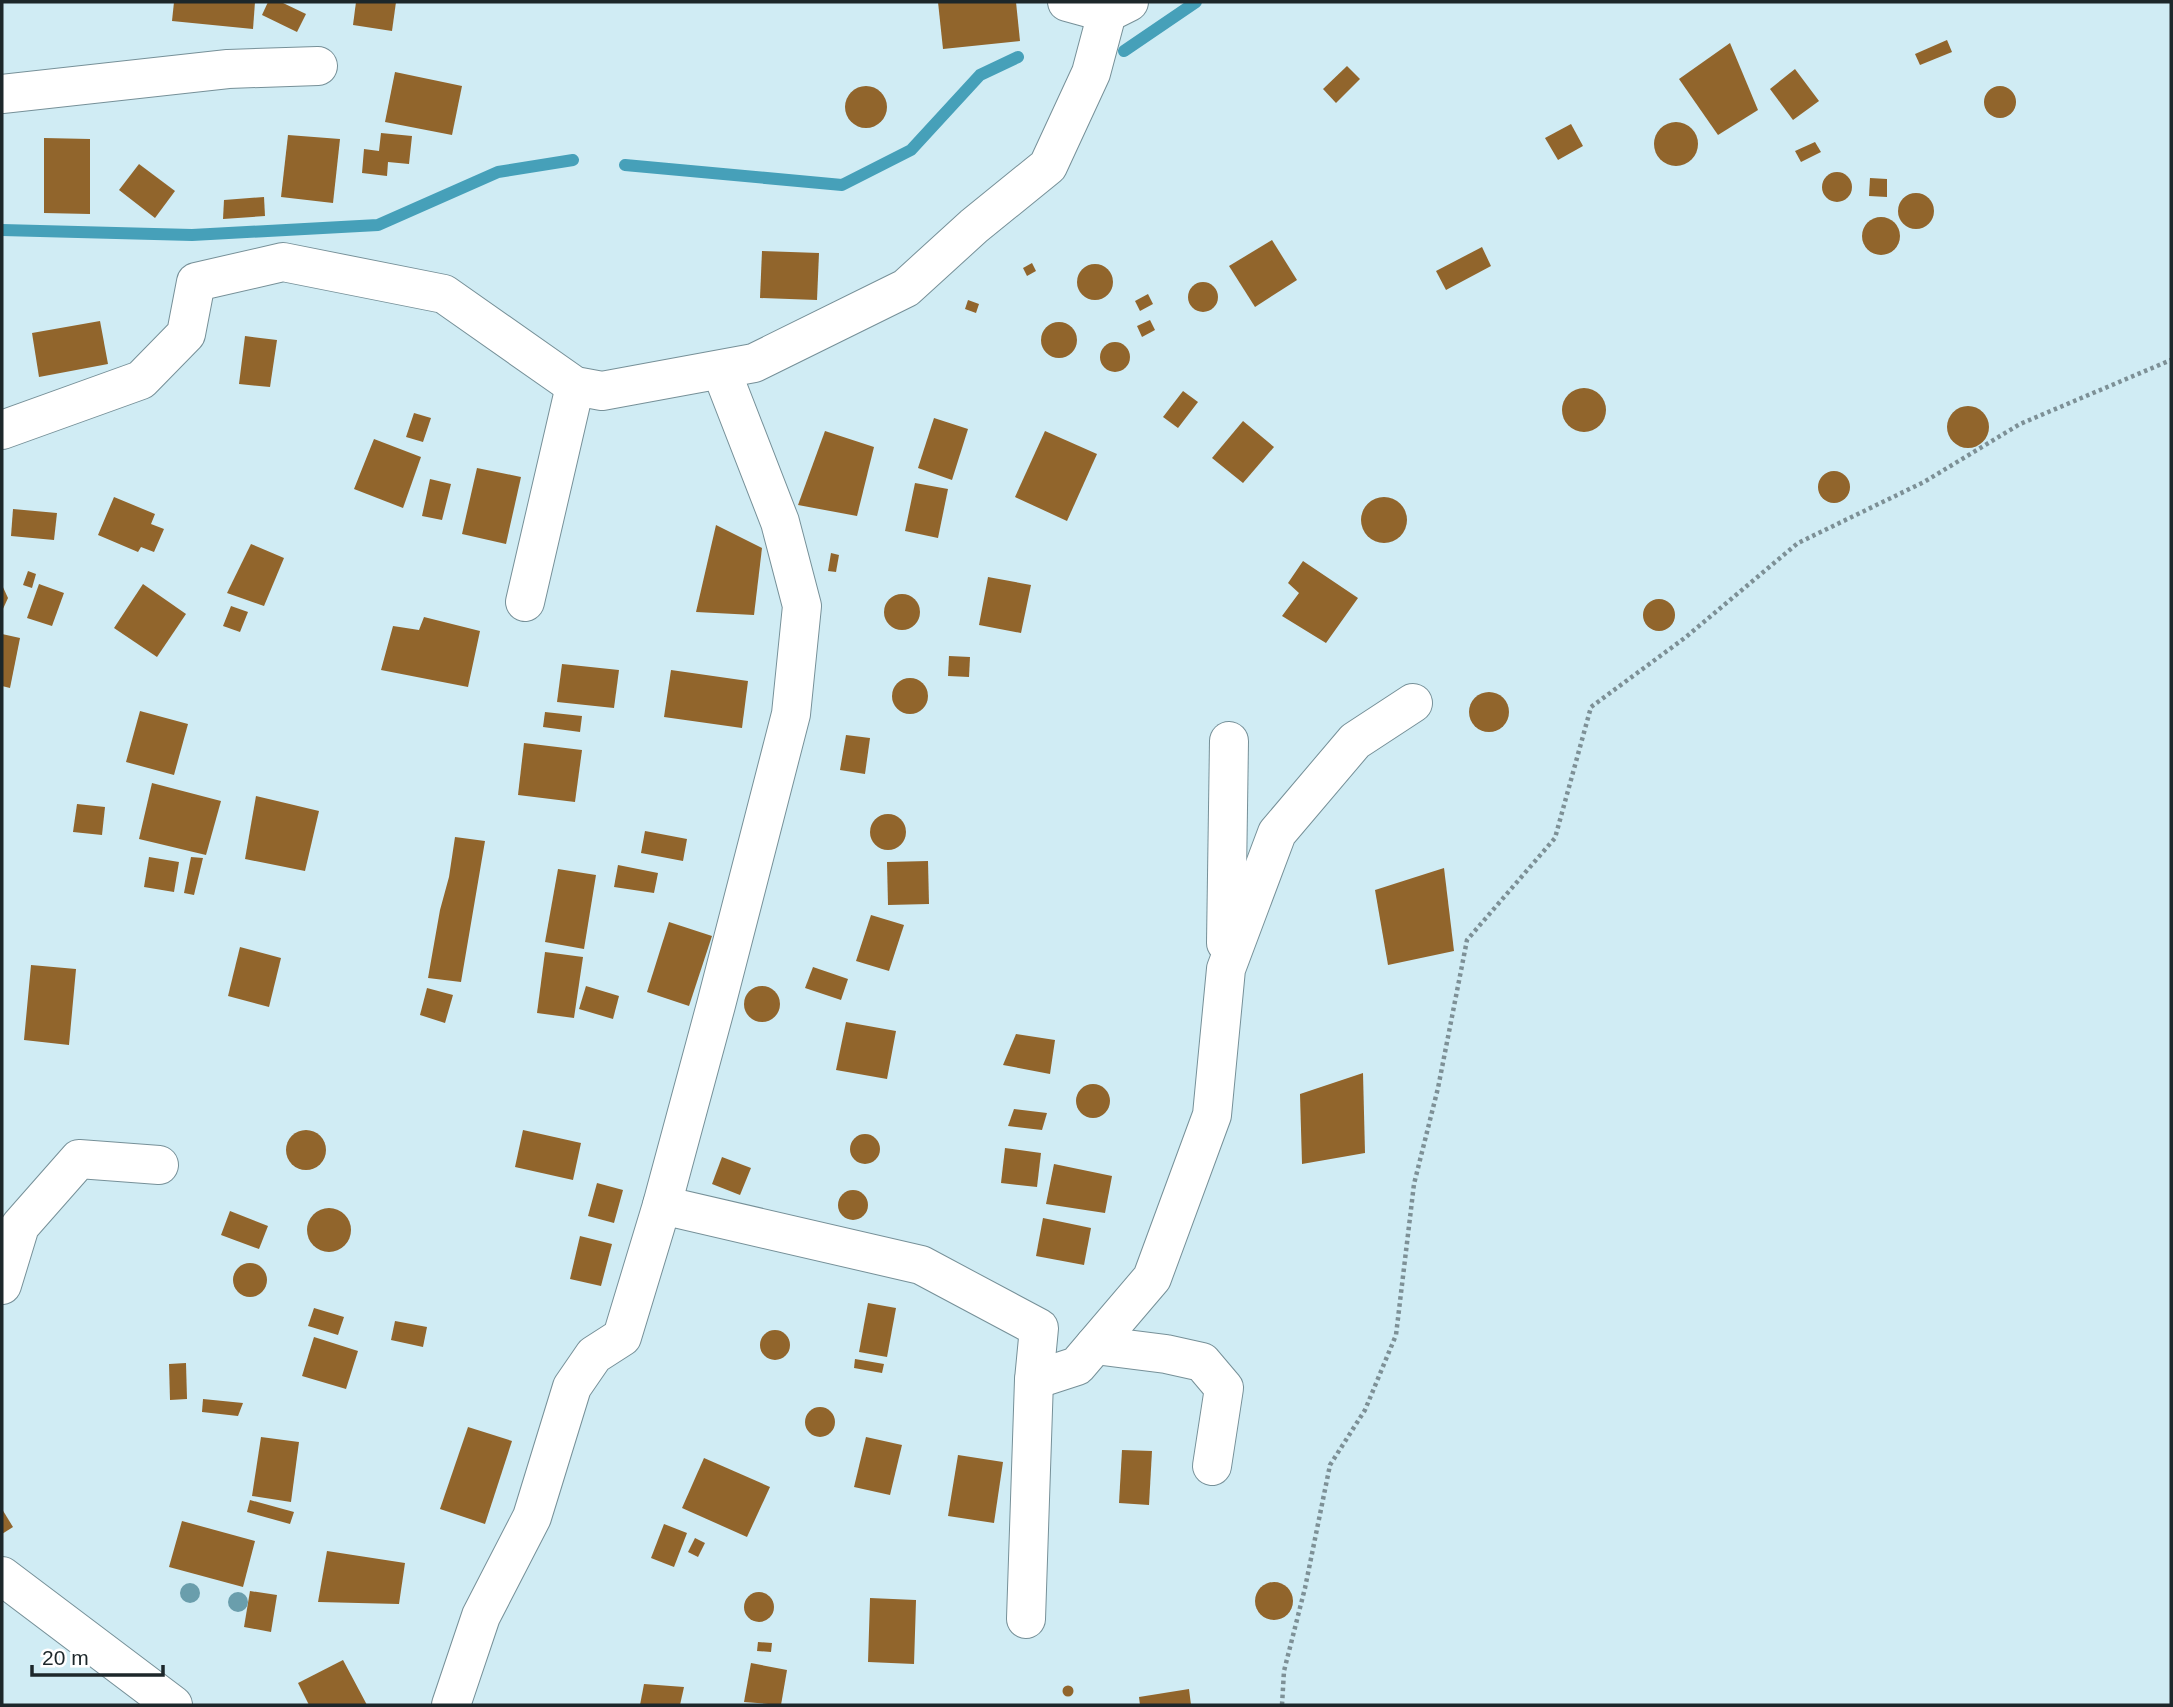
<svg xmlns="http://www.w3.org/2000/svg" width="2173" height="1707" font-family="Arial,sans-serif">
  <rect width="100%" height="100%" fill="#d0ecf4"/>
  <g fill="none" stroke-linecap="round" stroke-linejoin="round">
    <g stroke="#46a0b9" stroke-width="12">
      <path d="M 1124,51 L 1196,2"/>
      <path d="M 625,165 L 842,185 L 911,150 L 980,75 L 1018,57"/>
      <path d="M 2,230 L 192,235 L 378,225 L 498,172 L 573,160"/>
    </g>
  </g>
  <g fill="#91652c">
    <path d="M 174,2 L 255,2 L 253,29 L 172,21 Z"/>
    <path d="M 268,2 L 281,2 L 306,14 L 297,32 L 262,15 Z"/>
    <path d="M 356,2 L 396,2 L 392,31 L 353,25 Z"/>
    <path d="M 938,2 L 1016,2 L 1020,41 L 943,49 Z"/>
    <path d="M 1947,40 L 1952,52 L 1920,65 L 1915,54 Z"/>
    <path d="M 1730,43 L 1758,110 L 1718,135 L 1679,79 Z"/>
    <path d="M 1347,66 L 1360,79 L 1336,103 L 1323,89 Z"/>
    <path d="M 1795,69 L 1819,101 L 1793,120 L 1770,89 Z"/>
    <path d="M 395,72 L 462,86 L 452,135 L 385,122 Z"/>
    <circle cx="2000" cy="102" r="16"/>
    <circle cx="866" cy="107" r="21"/>
    <circle cx="1676" cy="144" r="22"/>
    <path d="M 1571,124 L 1583,146 L 1558,160 L 1545,138 Z"/>
    <path d="M 381,133 L 412,136 L 409,164 L 388,162 L 387,176 L 362,173 L 364,149 L 379,151 Z"/>
    <path d="M 288,135 L 340,139 L 333,203 L 281,197 Z"/>
    <path d="M 44,138 L 90,139 L 90,214 L 44,213 Z"/>
    <path d="M 1815,142 L 1821,152 L 1801,162 L 1795,151 Z"/>
    <path d="M 139,164 L 175,191 L 155,218 L 119,190 Z"/>
    <circle cx="1837" cy="187" r="15"/>
    <path d="M 1870,178 L 1887,179 L 1887,197 L 1869,196 Z"/>
    <circle cx="1916" cy="211" r="18"/>
    <path d="M 264,197 L 265,216 L 223,219 L 224,200 Z"/>
    <circle cx="1881" cy="236" r="19"/>
    <path d="M 1272,240 L 1297,280 L 1255,307 L 1229,266 Z"/>
    <path d="M 1482,247 L 1491,266 L 1446,290 L 1436,271 Z"/>
    <path d="M 762,251 L 819,253 L 817,300 L 760,298 Z"/>
    <path d="M 1032,263 L 1036,271 L 1027,276 L 1023,268 Z"/>
    <circle cx="1095" cy="282" r="18"/>
    <circle cx="1203" cy="297" r="15"/>
    <path d="M 1148,294 L 1153,304 L 1140,311 L 1135,301 Z"/>
    <path d="M 968,300 L 979,304 L 976,313 L 965,309 Z"/>
    <path d="M 1150,320 L 1155,330 L 1142,337 L 1137,326 Z"/>
    <path d="M 100,321 L 108,364 L 39,377 L 32,333 Z"/>
    <circle cx="1059" cy="340" r="18"/>
    <path d="M 245,336 L 277,340 L 270,387 L 239,384 Z"/>
    <circle cx="1115" cy="357" r="15"/>
    <circle cx="1584" cy="410" r="22"/>
    <path d="M 1183,391 L 1198,402 L 1178,428 L 1163,417 Z"/>
    <circle cx="1968" cy="427" r="21"/>
    <path d="M 414,413 L 431,418 L 423,442 L 406,437 Z"/>
    <path d="M 934,418 L 968,429 L 952,480 L 918,468 Z"/>
    <path d="M 1243,421 L 1274,447 L 1243,483 L 1212,458 Z"/>
    <path d="M 825,431 L 874,447 L 857,516 L 798,505 Z"/>
    <path d="M 1045,431 L 1097,454 L 1067,521 L 1015,497 Z"/>
    <path d="M 374,439 L 421,457 L 403,508 L 354,489 Z"/>
    <path d="M 477,468 L 521,477 L 506,544 L 462,534 Z"/>
    <circle cx="1834" cy="487" r="16"/>
    <path d="M 430,479 L 451,484 L 442,520 L 422,516 Z"/>
    <path d="M 915,483 L 948,489 L 938,538 L 905,531 Z"/>
    <circle cx="1384" cy="520" r="23"/>
    <path d="M 114,497 L 155,514 L 151,524 L 164,529 L 154,552 L 141,547 L 138,552 L 98,535 Z"/>
    <path d="M 13,509 L 57,513 L 54,540 L 11,536 Z"/>
    <path d="M 716,525 L 762,548 L 754,615 L 696,612 Z"/>
    <path d="M 251,544 L 284,558 L 264,606 L 227,593 Z"/>
    <path d="M 831,553 L 839,555 L 836,572 L 828,571 Z"/>
    <path d="M 1303,561 L 1358,598 L 1326,643 L 1282,616 L 1299,593 L 1288,583 Z"/>
    <path d="M 28,571 L 36,574 L 32,588 L 23,585 Z"/>
    <path d="M 988,577 L 1031,585 L 1021,633 L 979,625 Z"/>
    <path d="M 39,584 L 64,593 L 52,626 L 27,618 Z"/>
    <path d="M 143,584 L 186,614 L 157,657 L 114,628 Z"/>
    <path d="M 2,585 L 8,598 L 2,611 Z"/>
    <circle cx="902" cy="612" r="18"/>
    <circle cx="1659" cy="615" r="16"/>
    <path d="M 231,606 L 248,612 L 240,632 L 223,626 Z"/>
    <path d="M 424,617 L 480,631 L 468,687 L 381,670 L 393,626 L 419,630 Z"/>
    <path d="M 2,634 L 20,638 L 10,688 L 2,686 Z"/>
    <path d="M 949,656 L 970,657 L 969,677 L 948,676 Z"/>
    <path d="M 562,664 L 619,670 L 614,708 L 557,702 Z"/>
    <path d="M 671,670 L 748,681 L 742,728 L 664,717 Z"/>
    <circle cx="910" cy="696" r="18"/>
    <circle cx="1489" cy="712" r="20"/>
    <path d="M 140,711 L 188,724 L 174,775 L 126,762 Z"/>
    <path d="M 545,712 L 582,716 L 580,732 L 543,727 Z"/>
    <path d="M 846,735 L 870,738 L 865,774 L 840,770 Z"/>
    <path d="M 524,743 L 582,750 L 575,802 L 518,795 Z"/>
    <path d="M 152,783 L 221,801 L 206,855 L 139,839 Z"/>
    <path d="M 256,796 L 319,811 L 305,871 L 245,859 Z"/>
    <path d="M 77,804 L 105,807 L 102,835 L 73,832 Z"/>
    <circle cx="888" cy="832" r="18"/>
    <path d="M 645,831 L 687,839 L 683,861 L 641,853 Z"/>
    <path d="M 455,837 L 485,841 L 461,982 L 428,978 L 440,910 L 449,877 Z"/>
    <path d="M 149,857 L 179,862 L 174,892 L 144,887 Z"/>
    <path d="M 191,857 L 203,858 L 194,895 L 184,893 Z"/>
    <path d="M 928,861 L 929,904 L 888,905 L 887,862 Z"/>
    <path d="M 618,865 L 658,873 L 654,893 L 614,887 Z"/>
    <path d="M 1444,868 L 1454,951 L 1388,965 L 1375,890 Z"/>
    <path d="M 558,869 L 596,875 L 584,949 L 545,942 Z"/>
    <path d="M 871,915 L 904,925 L 889,971 L 856,961 Z"/>
    <path d="M 669,922 L 712,936 L 689,1006 L 647,992 Z"/>
    <path d="M 240,947 L 281,958 L 269,1007 L 228,996 Z"/>
    <path d="M 545,952 L 583,957 L 574,1018 L 537,1013 Z"/>
    <path d="M 31,965 L 76,969 L 69,1045 L 24,1040 Z"/>
    <path d="M 813,967 L 848,979 L 841,1000 L 805,988 Z"/>
    <circle cx="762" cy="1004" r="18"/>
    <path d="M 586,986 L 619,996 L 613,1019 L 579,1009 Z"/>
    <path d="M 427,988 L 453,995 L 445,1023 L 420,1015 Z"/>
    <path d="M 846,1022 L 896,1031 L 887,1079 L 836,1070 Z"/>
    <path d="M 1016,1034 L 1055,1040 L 1050,1074 L 1003,1065 Z"/>
    <path d="M 1363,1073 L 1365,1153 L 1302,1164 L 1300,1094 Z"/>
    <circle cx="1093" cy="1101" r="17"/>
    <path d="M 1014,1109 L 1047,1113 L 1042,1130 L 1008,1126 Z"/>
    <path d="M 523,1130 L 581,1143 L 573,1180 L 515,1167 Z"/>
    <circle cx="306" cy="1150" r="20"/>
    <circle cx="865" cy="1149" r="15"/>
    <path d="M 1005,1148 L 1041,1153 L 1037,1187 L 1001,1183 Z"/>
    <path d="M 722,1157 L 751,1168 L 740,1195 L 712,1184 Z"/>
    <path d="M 1054,1164 L 1112,1176 L 1105,1213 L 1046,1204 Z"/>
    <path d="M 597,1183 L 623,1190 L 614,1223 L 588,1216 Z"/>
    <circle cx="853" cy="1205" r="15"/>
    <circle cx="329" cy="1230" r="22"/>
    <path d="M 230,1211 L 268,1226 L 259,1249 L 221,1235 Z"/>
    <path d="M 1043,1218 L 1091,1228 L 1084,1265 L 1036,1256 Z"/>
    <path d="M 580,1236 L 612,1244 L 601,1286 L 570,1279 Z"/>
    <circle cx="250" cy="1280" r="17"/>
    <path d="M 868,1303 L 896,1308 L 887,1357 L 859,1352 Z"/>
    <path d="M 314,1308 L 344,1317 L 338,1335 L 308,1326 Z"/>
    <path d="M 395,1321 L 427,1327 L 423,1347 L 391,1340 Z"/>
    <circle cx="775" cy="1345" r="15"/>
    <path d="M 314,1337 L 358,1351 L 346,1389 L 302,1376 Z"/>
    <path d="M 855,1359 L 884,1364 L 882,1373 L 854,1368 Z"/>
    <path d="M 186,1363 L 187,1399 L 170,1400 L 169,1364 Z"/>
    <path d="M 203,1399 L 243,1403 L 238,1416 L 202,1412 Z"/>
    <circle cx="820" cy="1422" r="15"/>
    <path d="M 468,1427 L 512,1441 L 485,1524 L 440,1509 Z"/>
    <path d="M 261,1437 L 299,1442 L 291,1502 L 252,1496 Z"/>
    <path d="M 866,1437 L 902,1445 L 890,1495 L 854,1487 Z"/>
    <path d="M 1122,1450 L 1152,1451 L 1149,1505 L 1119,1503 Z"/>
    <path d="M 958,1455 L 1003,1462 L 994,1523 L 948,1516 Z"/>
    <path d="M 704,1458 L 770,1487 L 747,1537 L 682,1508 Z"/>
    <path d="M 250,1500 L 294,1512 L 290,1524 L 247,1512 Z"/>
    <path d="M 2,1509 L 13,1527 L 2,1534 Z"/>
    <path d="M 182,1521 L 255,1541 L 243,1587 L 169,1567 Z"/>
    <path d="M 664,1524 L 687,1533 L 674,1567 L 651,1558 Z"/>
    <path d="M 695,1538 L 705,1543 L 698,1557 L 688,1552 Z"/>
    <path d="M 327,1551 L 405,1563 L 399,1604 L 318,1602 Z"/>
    <circle cx="1274" cy="1601" r="19"/>
    <path d="M 250,1591 L 277,1595 L 271,1632 L 244,1627 Z"/>
    <circle cx="759" cy="1607" r="15"/>
    <path d="M 870,1598 L 916,1600 L 914,1664 L 868,1662 Z"/>
    <path d="M 758,1642 L 772,1643 L 771,1652 L 757,1651 Z"/>
    <path d="M 343,1660 L 367,1705 L 309,1705 L 298,1683 Z"/>
    <path d="M 751,1663 L 787,1670 L 781,1705 L 744,1702 Z"/>
    <path d="M 644,1684 L 684,1687 L 680,1705 L 640,1705 Z"/>
    <circle cx="1068" cy="1691" r="5.5"/>
    <path d="M 1189,1689 L 1191,1705 L 1140,1705 L 1139,1697 Z"/>
  </g>
  <g fill="none" stroke-linecap="round" stroke-linejoin="round">
    <defs>
      <g id="minor">
        <path d="M 1067,2 L 1107,13"/>
        <path d="M 2,94 L 228,69 L 318,66"/>
        <path d="M 2,430 L 141,380 L 186,334 L 196,282 L 283,262 L 444,294 L 575,386 L 602,391 L 754,363 L 906,288 L 974,226 L 1048,166 L 1091,73 L 1107,13 L 1129,2"/>
        <path d="M 525,602 L 575,386"/>
        <path d="M 1226,943 L 1229,741"/>
        <path d="M 662,1205 L 921,1265 L 1039,1328 L 1034,1380 L 1026,1619"/>
        <path d="M 2,1285 L 20,1226 L 79,1159 L 159,1165"/>
        <path d="M 1095,1345 L 1166,1354 L 1202,1362 L 1224,1388 L 1212,1466"/>
        <path d="M 1034,1380 L 1077,1366 L 1152,1278 L 1212,1115 L 1226,969 L 1277,833 L 1355,741 L 1413,703"/>
        <path d="M 2,1576 L 173,1705"/>
        <path d="M 451,1705 L 481,1616 L 532,1517 L 572,1387 L 594,1355 L 622,1337 L 662,1205 L 716,1005 L 791,714 L 802,606 L 780,522 L 721,370"/>
      </g>
    </defs>
    <use href="#minor" stroke="#769098" stroke-width="40"/>
    <path stroke="#7d9096" stroke-width="4.5" stroke-dasharray="3.5 3.5" stroke-linecap="butt" d="M 1282,1705 L 1284,1671 L 1305,1588 L 1330,1465 L 1365,1410 L 1396,1335 L 1414,1184 L 1438,1088 L 1467,940 L 1555,838 L 1591,707 L 1686,637 L 1798,543 L 1924,482 L 2020,424 L 2171,360"/>
    <use href="#minor" stroke="#fff" stroke-width="38"/>
  </g>
  <g fill="#6a9eac">
    <circle cx="190" cy="1593" r="10"/>
    <circle cx="238" cy="1602" r="10"/>
  </g>
  <rect width="2173" height="1707" fill="none" stroke="#1d272a" stroke-width="7"/>
  <path d="M32 1665v10h131v-10" fill="none" stroke="#1d272a" stroke-width="3.5"/>
  <text x="42" y="1665" font-size="21" fill="#1d272a" stroke="#ffffff" stroke-width="5" paint-order="stroke">20 m</text>
</svg>
